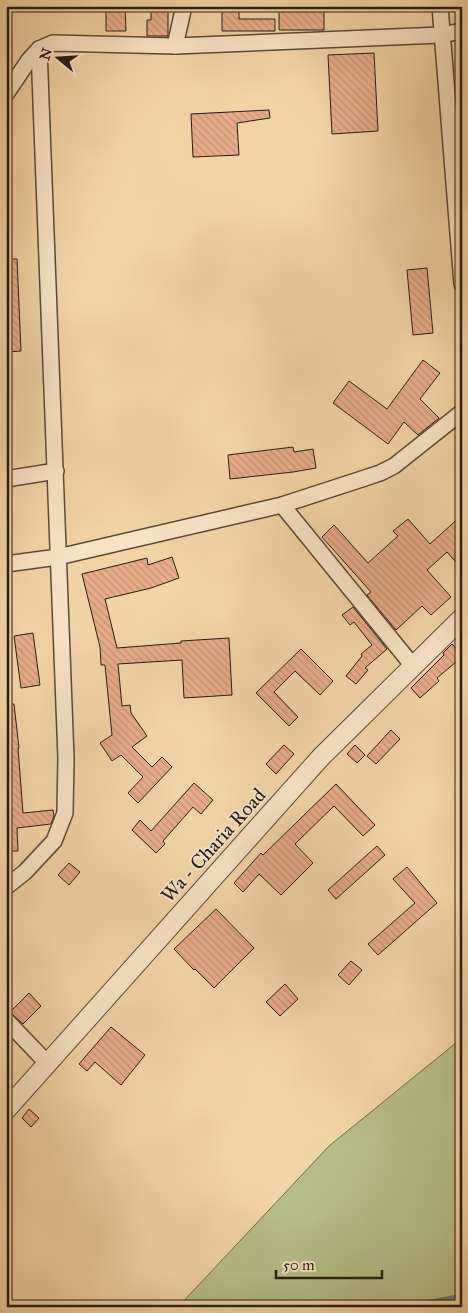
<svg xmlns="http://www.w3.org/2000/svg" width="468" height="1313" font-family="'IM FELL Great Primer',serif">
  <defs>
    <pattern id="building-back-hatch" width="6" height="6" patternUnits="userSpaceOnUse" patternTransform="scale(1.25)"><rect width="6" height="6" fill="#e6ac89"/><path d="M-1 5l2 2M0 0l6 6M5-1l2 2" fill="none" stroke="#c59475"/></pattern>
  </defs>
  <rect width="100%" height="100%" fill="#f1d4a6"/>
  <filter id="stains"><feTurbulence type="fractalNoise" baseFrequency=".004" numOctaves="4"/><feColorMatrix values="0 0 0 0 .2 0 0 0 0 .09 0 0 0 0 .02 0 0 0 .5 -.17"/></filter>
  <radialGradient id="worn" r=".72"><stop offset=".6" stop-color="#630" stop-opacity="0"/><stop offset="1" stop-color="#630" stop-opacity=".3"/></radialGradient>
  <path fill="#b7bd89" stroke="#6e6d4f" d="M 462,1038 L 462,1307 L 178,1307 L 329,1146 Z"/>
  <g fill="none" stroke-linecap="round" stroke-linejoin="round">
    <path stroke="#6d7971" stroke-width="4.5" d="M 401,1307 L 462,1296"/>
  </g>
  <g fill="url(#building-back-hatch)" stroke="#261d15">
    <path d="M 106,6 L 125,6 L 126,31 L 106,31 Z"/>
    <path d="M 151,6 L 168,6 L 168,36 L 147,36 L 147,20 L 151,20 Z"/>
    <path d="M 222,6 L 239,6 L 239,19 L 275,19 L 275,31 L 222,31 Z"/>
    <path d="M 279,6 L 292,6 L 292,9 L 324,9 L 324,30 L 279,30 Z"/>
    <path d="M 374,53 L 378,131 L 332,134 L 328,55 Z"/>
    <path d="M 269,110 L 270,118 L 237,123 L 239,155 L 193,157 L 191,114 Z"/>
    <path d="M 6,259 L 17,259 L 21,351 L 9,352 L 6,308 Z"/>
    <path d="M 427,268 L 433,333 L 413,335 L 407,270 Z"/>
    <path d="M 423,360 L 440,373 L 420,399 L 439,418 L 418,435 L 404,422 L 388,444 L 333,403 L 349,381 L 387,409 Z"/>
    <path d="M 293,447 L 294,452 L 313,449 L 316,468 L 293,472 L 230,479 L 228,455 Z"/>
    <path d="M 462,515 L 462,569 L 447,552 L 427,570 L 451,597 L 431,615 L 422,606 L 396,630 L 367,595 L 371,592 L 322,537 L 334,525 L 368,563 L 398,536 L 393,531 L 408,519 L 430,544 Z"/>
    <path d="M 172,557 L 179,578 L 151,588 L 105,599 L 117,648 L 181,643 L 181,641 L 229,638 L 232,695 L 184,698 L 182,660 L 118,664 L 122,706 L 130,705 L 131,713 L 147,736 L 132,747 L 152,767 L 162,757 L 172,767 L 138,803 L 128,793 L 143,777 L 121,755 L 112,761 L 100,743 L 112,735 L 105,665 L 101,665 L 100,647 L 82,574 L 147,558 L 148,565 Z"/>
    <path d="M 353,607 L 387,649 L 365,668 L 368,670 L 356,684 L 346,676 L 362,656 L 361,654 L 372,645 L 354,622 L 350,625 L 342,615 Z"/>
    <path d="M 33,633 L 40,685 L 21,688 L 14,636 Z"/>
    <path d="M 452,644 L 462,655 L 462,657 L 437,678 L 439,681 L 420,698 L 411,688 L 444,655 L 443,653 Z"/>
    <path d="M 301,649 L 333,681 L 320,695 L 295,671 L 274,692 L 298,717 L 289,726 L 256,693 Z"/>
    <path d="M 6,704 L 14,704 L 19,748 L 18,748 L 23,813 L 53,810 L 54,816 L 51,824 L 17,828 L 18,851 L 6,851 Z"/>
    <path d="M 391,730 L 400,739 L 376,764 L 367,756 Z"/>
    <path d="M 284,745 L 294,754 L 276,774 L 266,764 Z"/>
    <path d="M 355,745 L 365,755 L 357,763 L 347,754 Z"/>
    <path d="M 194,783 L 213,800 L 201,814 L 193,807 L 163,841 L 165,844 L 156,853 L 132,830 L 140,820 L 151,831 Z"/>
    <path d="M 336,784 L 375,825 L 363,836 L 334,806 L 295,844 L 313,863 L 281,895 L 259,874 L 243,892 L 234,883 L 261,853 L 263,855 Z"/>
    <path d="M 377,846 L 385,855 L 336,899 L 328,890 Z"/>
    <path d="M 69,863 L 80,872 L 69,885 L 58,875 Z"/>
    <path d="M 407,867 L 437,903 L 378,955 L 368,944 L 415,903 L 393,879 Z"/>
    <path d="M 216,909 L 254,948 L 214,988 L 195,969 L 194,970 L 174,949 Z"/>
    <path d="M 351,961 L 362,970 L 349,985 L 338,975 Z"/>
    <path d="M 285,984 L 298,999 L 280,1016 L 266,1002 Z"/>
    <path d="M 29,993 L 41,1006 L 23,1024 L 10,1012 Z"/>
    <path d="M 111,1027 L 145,1055 L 121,1085 L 95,1062 L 87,1071 L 79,1064 Z"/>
    <path d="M 29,1109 L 39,1118 L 31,1127 L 22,1118 Z"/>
  </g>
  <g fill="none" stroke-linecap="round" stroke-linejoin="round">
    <defs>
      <g id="minor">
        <path d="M 440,6 L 462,284"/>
        <path d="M 175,46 L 184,6"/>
        <path d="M 6,94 L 29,60 L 39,49 L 53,43 L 175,46 L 441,35 L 462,31"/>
        <path d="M 6,479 L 56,471"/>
        <path d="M 282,505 L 413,666"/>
        <path d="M 6,564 L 58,557 L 282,505 L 365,478 L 380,473 L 394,466 L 462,412"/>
        <path d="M 6,887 L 25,872 L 54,841 L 65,813 L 66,758 L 39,49"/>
        <path d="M 6,1020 L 48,1064"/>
      </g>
      <path id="tertiary" d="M 6,1110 L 321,757 L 462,618"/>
    </defs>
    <use href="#minor" stroke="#594b39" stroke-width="18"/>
    <use href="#tertiary" stroke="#594b39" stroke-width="21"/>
    <use href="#minor" stroke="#f6e3c5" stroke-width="15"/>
    <use href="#tertiary" stroke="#f6e3c5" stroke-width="19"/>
  </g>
  <g text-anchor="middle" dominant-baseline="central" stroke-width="4" stroke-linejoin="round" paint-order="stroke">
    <g font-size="20" fill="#261d15" stroke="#f6e3c5">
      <text transform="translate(213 845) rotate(-48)">Wa - Charia Road</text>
    </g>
  </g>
  <rect width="468" height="1313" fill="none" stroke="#f1d4a6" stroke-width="25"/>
  <rect x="8" y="8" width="453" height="1298" fill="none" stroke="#261d15" stroke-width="2.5"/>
  <rect x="12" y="12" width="443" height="1288" fill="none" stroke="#261d15"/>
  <g transform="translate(58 58) rotate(288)" stroke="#f6e3c5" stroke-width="4" paint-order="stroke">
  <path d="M0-4L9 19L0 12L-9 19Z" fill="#261d15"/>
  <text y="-8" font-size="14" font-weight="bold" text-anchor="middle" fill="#261d15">N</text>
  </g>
  <path d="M276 1270v8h106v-8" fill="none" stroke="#261d15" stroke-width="2.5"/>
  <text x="283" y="1270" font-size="15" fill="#261d15" stroke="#f6e3c5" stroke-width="4" paint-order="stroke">50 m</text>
  <rect width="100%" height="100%" filter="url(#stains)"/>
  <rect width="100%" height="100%" fill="url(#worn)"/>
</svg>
